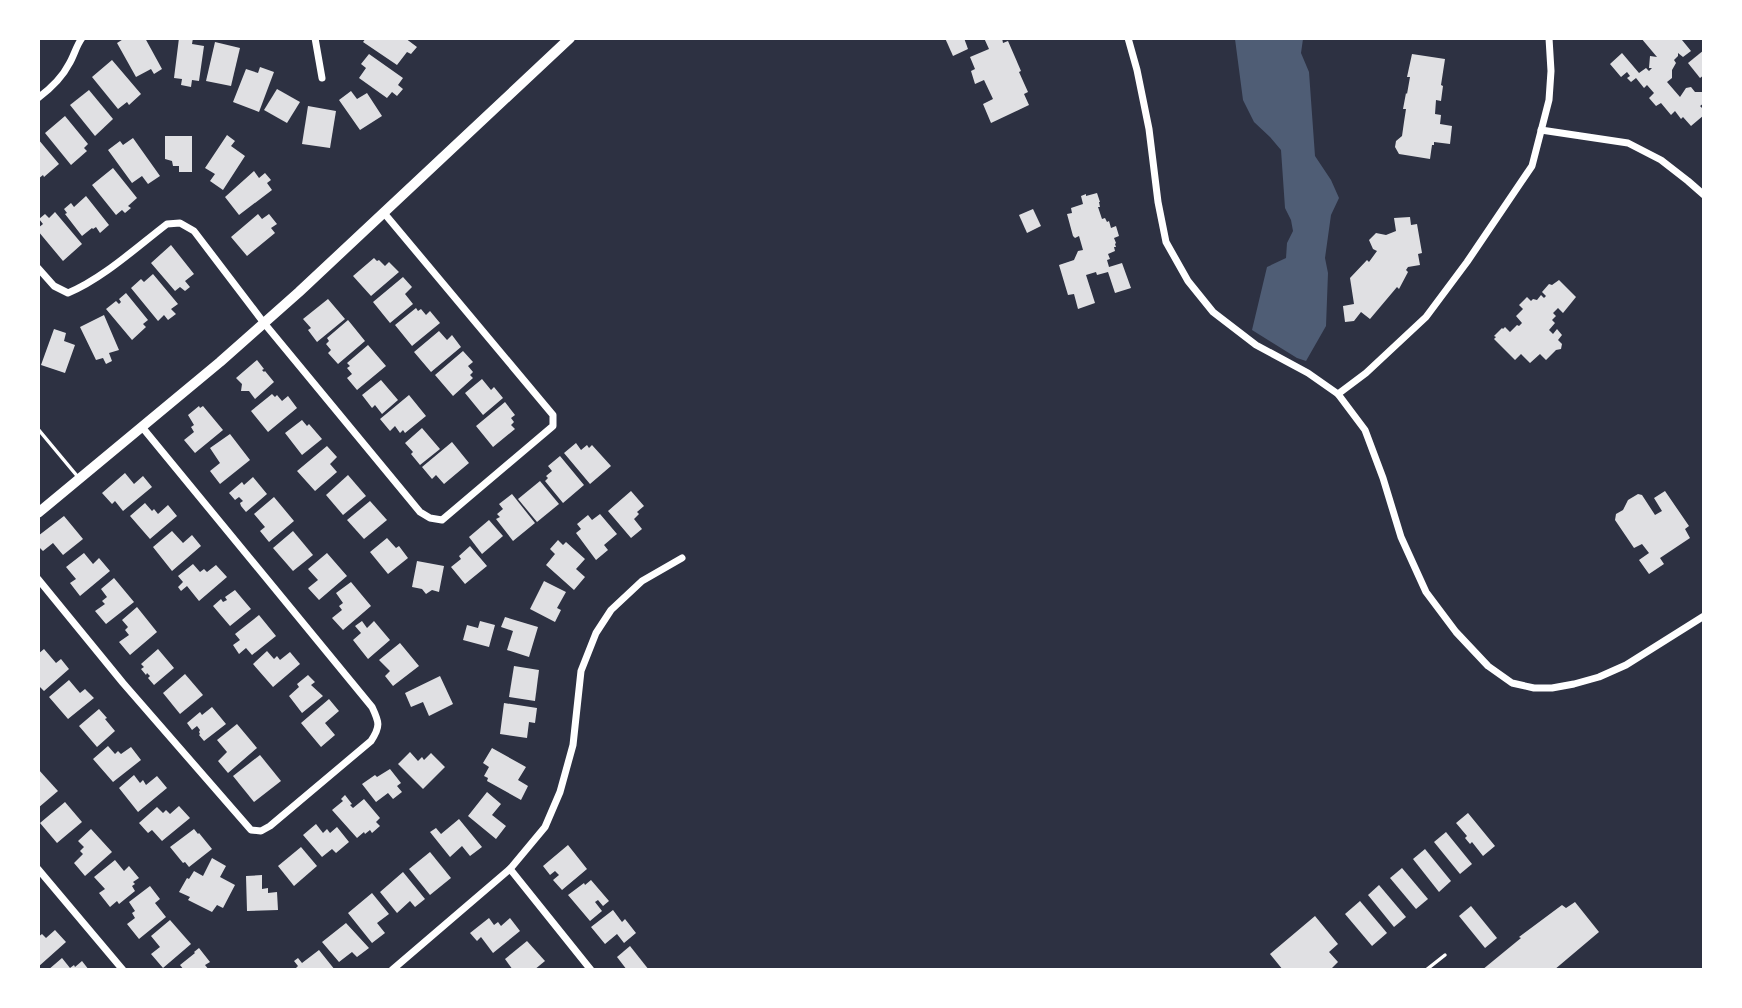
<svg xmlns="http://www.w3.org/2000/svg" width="1742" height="1008" font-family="Jost,sans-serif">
  <rect width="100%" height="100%" fill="#2d3142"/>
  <path fill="#4f5d75" d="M 1235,39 L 1303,39 L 1301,53 L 1309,72 L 1315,156 L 1331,180 L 1339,198 L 1331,215 L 1325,258 L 1328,273 L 1326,326 L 1306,361 L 1297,358 L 1252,330 L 1267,267 L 1286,258 L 1287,243 L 1293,231 L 1291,220 L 1285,208 L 1281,150 L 1270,137 L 1254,122 L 1243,100 Z"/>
  <g fill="#e0e0e3">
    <path d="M 125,38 L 145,38 L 162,69 L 154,74 L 151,69 L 136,77 L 117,43 Z"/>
    <path d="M 179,38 L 193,38 L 192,44 L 204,46 L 199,81 L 192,80 L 191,87 L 181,85 L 182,79 L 174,78 Z"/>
    <path d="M 366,38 L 405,38 L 417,47 L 411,54 L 407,52 L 397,65 L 363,42 Z"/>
    <path d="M 945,38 L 964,38 L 968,49 L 953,56 Z"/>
    <path d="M 984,38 L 1002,38 L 1003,43 L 1008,41 L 1021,71 L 1019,72 L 1028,92 L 1024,94 L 1029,105 L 991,123 L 983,104 L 993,99 L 984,80 L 975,84 L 971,71 L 975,69 L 970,57 L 989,49 Z"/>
    <path d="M 1641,38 L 1684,38 L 1682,40 L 1691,51 L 1683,57 L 1678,53 L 1678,56 L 1674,60 L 1676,63 L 1672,70 L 1672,78 L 1667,82 L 1680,97 L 1686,88 L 1691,87 L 1695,92 L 1704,92 L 1704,103 L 1700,106 L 1704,110 L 1704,115 L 1691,126 L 1683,117 L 1681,119 L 1675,111 L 1671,115 L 1661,103 L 1656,106 L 1649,98 L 1654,93 L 1647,85 L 1644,88 L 1636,78 L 1631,82 L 1627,78 L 1630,76 L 1627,72 L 1621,77 L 1610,64 L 1622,53 L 1639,73 L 1646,68 L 1649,71 L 1652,68 L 1649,68 L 1650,56 L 1657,57 Z"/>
    <path d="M 215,42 L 240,48 L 231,86 L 206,81 Z"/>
    <path d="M 1704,50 L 1704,75 L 1700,78 L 1688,63 Z"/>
    <path d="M 369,54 L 403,78 L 398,85 L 403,89 L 397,96 L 392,92 L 387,98 L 359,78 L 366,68 L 361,64 Z"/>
    <path d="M 1412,54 L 1445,59 L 1441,85 L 1443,86 L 1441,101 L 1436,100 L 1435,114 L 1441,115 L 1440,124 L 1452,126 L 1450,144 L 1434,142 L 1434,145 L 1432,145 L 1430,159 L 1399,154 L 1395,147 L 1396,141 L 1402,136 L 1404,122 L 1406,109 L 1403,109 L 1406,93 L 1407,94 L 1410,77 L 1407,77 Z"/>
    <path d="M 112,60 L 141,94 L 129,105 L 127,102 L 118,109 L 92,77 Z"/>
    <path d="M 260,67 L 274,72 L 259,112 L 233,102 L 246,69 L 258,73 Z"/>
    <path d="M 277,89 L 300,102 L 287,123 L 264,110 Z"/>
    <path d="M 89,90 L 113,119 L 95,136 L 70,105 Z"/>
    <path d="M 351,91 L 357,99 L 367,93 L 382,116 L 360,130 L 339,100 Z"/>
    <path d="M 308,106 L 336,111 L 330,148 L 302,144 Z"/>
    <path d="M 65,116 L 88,144 L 84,148 L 87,151 L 71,165 L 45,133 Z"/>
    <path d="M 227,135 L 235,141 L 231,146 L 245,156 L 223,190 L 210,181 L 215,174 L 205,168 Z"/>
    <path d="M 165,136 L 192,136 L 192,172 L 179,172 L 179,166 L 173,166 L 172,161 L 165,159 Z"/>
    <path d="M 133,138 L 160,176 L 148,184 L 142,176 L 132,183 L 108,150 L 120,141 L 123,145 Z"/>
    <path d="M 38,139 L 59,164 L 44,177 L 43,175 L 38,179 Z"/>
    <path d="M 113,168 L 137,198 L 128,206 L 131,208 L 125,213 L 122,210 L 116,215 L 92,185 Z"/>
    <path d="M 254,171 L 259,178 L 265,173 L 271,180 L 267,183 L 272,190 L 239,215 L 225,197 Z"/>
    <path d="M 1097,193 L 1100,202 L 1099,202 L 1100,207 L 1098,207 L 1102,219 L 1105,218 L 1107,222 L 1109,221 L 1111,228 L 1116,226 L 1119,236 L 1114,238 L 1116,243 L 1115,244 L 1116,247 L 1114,247 L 1115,251 L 1108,254 L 1110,259 L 1107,260 L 1109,267 L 1122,263 L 1131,288 L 1115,293 L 1108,272 L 1097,275 L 1096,272 L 1086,275 L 1095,303 L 1078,309 L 1074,294 L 1068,295 L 1059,265 L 1074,260 L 1078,251 L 1083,250 L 1079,236 L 1075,238 L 1073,236 L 1067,214 L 1072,213 L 1071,208 L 1083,204 L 1081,196 L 1086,194 L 1086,196 Z"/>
    <path d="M 86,196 L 109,225 L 100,233 L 96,227 L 93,229 L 92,228 L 82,236 L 65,214 L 67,213 L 64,209 L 71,203 L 74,207 Z"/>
    <path d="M 1033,209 L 1041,226 L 1027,233 L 1019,215 Z"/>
    <path d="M 55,212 L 82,244 L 63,261 L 38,231 L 38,228 L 43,224 L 39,219 L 45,214 L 49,218 Z"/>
    <path d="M 258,214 L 262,219 L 269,214 L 277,224 L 271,228 L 275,233 L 247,256 L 231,237 Z"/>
    <path d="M 1410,217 L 1411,225 L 1417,224 L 1422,253 L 1418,254 L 1420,265 L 1408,267 L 1406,270 L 1408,272 L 1399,289 L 1397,287 L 1370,319 L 1361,312 L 1354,321 L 1345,322 L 1343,306 L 1354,304 L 1350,278 L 1367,260 L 1369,262 L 1377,251 L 1373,249 L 1369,240 L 1376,233 L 1386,235 L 1396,231 L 1394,218 Z"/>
    <path d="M 171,245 L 194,274 L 185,281 L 190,287 L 185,291 L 180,287 L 175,291 L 151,263 Z"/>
    <path d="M 374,258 L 377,261 L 379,260 L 385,266 L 389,262 L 399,272 L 371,296 L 353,276 Z"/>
    <path d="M 153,274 L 178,304 L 171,309 L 176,314 L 168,320 L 164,315 L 158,321 L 131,288 L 141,279 L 144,282 Z"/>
    <path d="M 403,277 L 412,287 L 405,294 L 413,304 L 390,323 L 373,302 Z"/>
    <path d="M 1559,280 L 1576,297 L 1563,313 L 1558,308 L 1553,313 L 1556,316 L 1552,320 L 1555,323 L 1549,330 L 1553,334 L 1557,329 L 1562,335 L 1558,340 L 1562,344 L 1561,349 L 1556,350 L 1546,360 L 1540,354 L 1530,363 L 1521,354 L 1515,360 L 1494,339 L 1496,337 L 1494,336 L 1502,328 L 1503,329 L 1505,327 L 1510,332 L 1517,325 L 1519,326 L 1522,323 L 1516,316 L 1523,309 L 1519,305 L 1527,297 L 1531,301 L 1533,299 L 1537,300 L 1541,295 L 1544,298 L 1546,296 L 1542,292 L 1549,284 L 1552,285 Z"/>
    <path d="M 126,293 L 148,320 L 143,324 L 146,327 L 132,340 L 106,309 L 116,301 L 119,304 L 121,302 L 119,299 Z"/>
    <path d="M 328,299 L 345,319 L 317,342 L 308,330 L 311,328 L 303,319 Z"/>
    <path d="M 416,308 L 418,311 L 421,309 L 426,315 L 430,311 L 440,323 L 412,346 L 395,325 Z"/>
    <path d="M 104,315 L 119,350 L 109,353 L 112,361 L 106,364 L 103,358 L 96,360 L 80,327 Z"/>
    <path d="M 348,320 L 365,341 L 338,364 L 328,353 L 331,350 L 326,344 L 329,341 L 327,338 Z"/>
    <path d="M 54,329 L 66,333 L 64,341 L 75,345 L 65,373 L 41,365 Z"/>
    <path d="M 439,331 L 447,340 L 452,335 L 461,347 L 431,372 L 414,352 Z"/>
    <path d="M 368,345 L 386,366 L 357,390 L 347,378 L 352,374 L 347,368 L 350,366 L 347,363 Z"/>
    <path d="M 463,351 L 473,362 L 468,366 L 473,372 L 470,375 L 473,378 L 453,396 L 435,375 Z"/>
    <path d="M 257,360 L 264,369 L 262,370 L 264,372 L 265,371 L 274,382 L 255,399 L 249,391 L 241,391 L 242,384 L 236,378 Z"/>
    <path d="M 482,379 L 491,390 L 494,387 L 503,398 L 483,415 L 465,393 Z"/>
    <path d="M 381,380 L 398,400 L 382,414 L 375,405 L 372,408 L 362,395 Z"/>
    <path d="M 272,394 L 275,397 L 277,395 L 282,401 L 288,396 L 297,408 L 268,432 L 251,411 Z"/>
    <path d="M 409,395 L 426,416 L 405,433 L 403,430 L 400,433 L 395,426 L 390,431 L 380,419 Z"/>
    <path d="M 505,402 L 515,415 L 511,418 L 514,422 L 511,425 L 515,429 L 493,447 L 476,426 Z"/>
    <path d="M 199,406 L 200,408 L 203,406 L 223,430 L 195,453 L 184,440 L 194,432 L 191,427 L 194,425 L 188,415 Z"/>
    <path d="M 302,420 L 307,426 L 309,424 L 322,439 L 302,455 L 285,433 Z"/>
    <path d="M 422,428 L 440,449 L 420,465 L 411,454 L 413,452 L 405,443 Z"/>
    <path d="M 230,434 L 250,460 L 220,484 L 210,471 L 220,463 L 210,448 Z"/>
    <path d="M 452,442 L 469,463 L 444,484 L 436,475 L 432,479 L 422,467 Z"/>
    <path d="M 576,443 L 581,450 L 587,445 L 589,448 L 592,445 L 611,466 L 590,484 L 564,453 Z"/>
    <path d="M 327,446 L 337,457 L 330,464 L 337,472 L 315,491 L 297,471 Z"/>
    <path d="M 560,456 L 584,485 L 563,503 L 545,481 L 548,478 L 546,476 L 552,471 L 548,466 Z"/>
    <path d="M 125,473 L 134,484 L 143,476 L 152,487 L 123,511 L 115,501 L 112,504 L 102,493 Z"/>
    <path d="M 348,475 L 366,496 L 343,515 L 326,495 Z"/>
    <path d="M 253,477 L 267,494 L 246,512 L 241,506 L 240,503 L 243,501 L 239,497 L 235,500 L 229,493 L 242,482 L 244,485 Z"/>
    <path d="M 540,481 L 559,504 L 537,522 L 518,499 Z"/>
    <path d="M 631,491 L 644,506 L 637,512 L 639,514 L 634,519 L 642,529 L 631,538 L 608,511 Z"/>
    <path d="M 1665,491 L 1689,526 L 1685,529 L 1690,538 L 1660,558 L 1664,564 L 1649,574 L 1639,560 L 1649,553 L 1642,544 L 1634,548 L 1615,520 L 1616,514 L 1623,510 L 1628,500 L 1638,494 L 1642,495 L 1655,515 L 1662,511 L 1654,498 Z"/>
    <path d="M 512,494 L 535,523 L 513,541 L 496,519 L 500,517 L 497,514 L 503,509 L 499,504 Z"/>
    <path d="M 274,497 L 294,521 L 269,542 L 260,531 L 265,527 L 254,514 Z"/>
    <path d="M 370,501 L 387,520 L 364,539 L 347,520 Z"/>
    <path d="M 145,503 L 152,511 L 154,509 L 158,514 L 168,505 L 177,516 L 150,539 L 130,516 Z"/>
    <path d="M 600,514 L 617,534 L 604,545 L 608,550 L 596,560 L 576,533 L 581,529 L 577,524 L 588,515 L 592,520 Z"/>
    <path d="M 64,516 L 83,539 L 63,555 L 53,543 L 43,551 L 38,546 L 38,536 Z"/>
    <path d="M 489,520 L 503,536 L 482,554 L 469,537 Z"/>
    <path d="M 172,531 L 183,543 L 192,535 L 201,546 L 172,571 L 153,547 Z"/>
    <path d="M 293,531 L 313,555 L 293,571 L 273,548 Z"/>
    <path d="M 387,538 L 396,548 L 399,546 L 408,558 L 388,574 L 370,552 Z"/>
    <path d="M 558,540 L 563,545 L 566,542 L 585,559 L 576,569 L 585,577 L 574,590 L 546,565 L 555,554 L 550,549 Z"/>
    <path d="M 470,546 L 487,566 L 465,584 L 451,567 L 461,559 L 459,556 Z"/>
    <path d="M 84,553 L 93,564 L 99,558 L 110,571 L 80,596 L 70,583 L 76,579 L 66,567 Z"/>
    <path d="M 327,553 L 347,576 L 319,600 L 308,588 L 318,580 L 308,569 Z"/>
    <path d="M 417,561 L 444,566 L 439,592 L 432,590 L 426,594 L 422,589 L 412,587 Z"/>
    <path d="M 193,564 L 200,572 L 204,569 L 207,572 L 216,565 L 227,577 L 199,601 L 187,586 L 181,591 L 178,587 L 183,582 L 178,576 Z"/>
    <path d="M 114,578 L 134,602 L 106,624 L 95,611 L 105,604 L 102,601 L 107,597 L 101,589 Z"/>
    <path d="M 544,581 L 566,592 L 557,608 L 561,610 L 555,622 L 530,609 Z"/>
    <path d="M 351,582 L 371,606 L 343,630 L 332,618 L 342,610 L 339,606 L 343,603 L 336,593 Z"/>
    <path d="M 235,590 L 251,609 L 230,626 L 213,606 L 221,599 L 223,602 L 227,600 L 225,597 Z"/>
    <path d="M 137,607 L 157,632 L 130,655 L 119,642 L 129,635 L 125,630 L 128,627 L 122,620 Z"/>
    <path d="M 259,615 L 276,636 L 252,655 L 246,648 L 239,654 L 233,645 L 240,640 L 235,634 Z"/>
    <path d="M 505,617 L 538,627 L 529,657 L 507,650 L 513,631 L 501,627 Z"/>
    <path d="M 362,621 L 367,628 L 374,621 L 390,640 L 368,659 L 353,640 L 361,633 L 355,626 Z"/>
    <path d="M 480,621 L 495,625 L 489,647 L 463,640 L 467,625 L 478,628 Z"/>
    <path d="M 400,643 L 419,666 L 393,686 L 385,676 L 390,671 L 379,660 Z"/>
    <path d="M 44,649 L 56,663 L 61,659 L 69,669 L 44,691 L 38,685 L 38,654 Z"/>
    <path d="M 158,649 L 174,668 L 154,685 L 148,678 L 150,676 L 147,673 L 146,675 L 141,669 L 144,667 L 141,664 Z"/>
    <path d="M 267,651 L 274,659 L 277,656 L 280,660 L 290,652 L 300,664 L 273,687 L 253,664 Z"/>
    <path d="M 514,666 L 539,670 L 535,701 L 509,697 Z"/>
    <path d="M 185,674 L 203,695 L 180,714 L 163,693 Z"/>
    <path d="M 308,675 L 315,682 L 311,685 L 323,696 L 302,713 L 289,696 L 299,687 L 297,684 Z"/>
    <path d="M 440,676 L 453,704 L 429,716 L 423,702 L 411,707 L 405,693 Z"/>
    <path d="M 69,680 L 80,693 L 85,689 L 94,698 L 68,719 L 49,697 Z"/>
    <path d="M 329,699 L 339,711 L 325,723 L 335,735 L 321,747 L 301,723 Z"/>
    <path d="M 504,703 L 537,708 L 535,723 L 529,722 L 527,738 L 500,734 Z"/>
    <path d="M 212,707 L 226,724 L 204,741 L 199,735 L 200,734 L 199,732 L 200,730 L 197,726 L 192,730 L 187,723 L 200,712 L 202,715 Z"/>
    <path d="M 99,709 L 107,718 L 105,719 L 115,731 L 97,747 L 79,726 Z"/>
    <path d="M 237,724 L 257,748 L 228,773 L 218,761 L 227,752 L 217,740 Z"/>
    <path d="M 108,746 L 115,754 L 118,751 L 121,754 L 131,747 L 141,760 L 113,782 L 93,759 Z"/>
    <path d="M 492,748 L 526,767 L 518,780 L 528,786 L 521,800 L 487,781 L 488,778 L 484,776 L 489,767 L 483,763 Z"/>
    <path d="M 410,752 L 418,761 L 422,757 L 424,760 L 431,753 L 445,767 L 423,789 L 398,764 Z"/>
    <path d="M 260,755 L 281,781 L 254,802 L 233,776 Z"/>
    <path d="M 38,769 L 58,791 L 38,808 Z"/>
    <path d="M 390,769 L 401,783 L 397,786 L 402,792 L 393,799 L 388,793 L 376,802 L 362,784 L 375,775 L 377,777 Z"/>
    <path d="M 134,775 L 140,783 L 143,780 L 146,785 L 157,776 L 167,788 L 138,812 L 119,788 Z"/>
    <path d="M 487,792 L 501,804 L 492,815 L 506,826 L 496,839 L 468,816 Z"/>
    <path d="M 345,795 L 352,804 L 350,805 L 353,808 L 364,799 L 380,818 L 376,822 L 380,826 L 372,833 L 370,830 L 365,834 L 364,832 L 357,838 L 332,810 L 343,801 L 341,799 Z"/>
    <path d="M 65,802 L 82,822 L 57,843 L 40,823 Z"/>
    <path d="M 179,806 L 190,818 L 162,841 L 152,830 L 148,833 L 139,823 L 157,807 L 163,813 L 166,810 L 170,814 Z"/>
    <path d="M 1468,813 L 1495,846 L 1483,856 L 1472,842 L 1470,844 L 1465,838 L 1467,836 L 1456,823 Z"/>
    <path d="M 459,819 L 482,847 L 470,856 L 462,846 L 450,857 L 430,832 L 436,828 L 441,834 Z"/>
    <path d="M 316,824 L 323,833 L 327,829 L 330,833 L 337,827 L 349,842 L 336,853 L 332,849 L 322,857 L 303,835 Z"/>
    <path d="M 91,829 L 112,852 L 85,876 L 74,863 L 83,854 L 80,851 L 84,847 L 78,841 Z"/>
    <path d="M 194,829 L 198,834 L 199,833 L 212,849 L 189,867 L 185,862 L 183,863 L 170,847 Z"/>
    <path d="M 1446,832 L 1472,864 L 1460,874 L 1434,842 Z"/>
    <path d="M 568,845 L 587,869 L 562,890 L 553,880 L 559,875 L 555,871 L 550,875 L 543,866 Z"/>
    <path d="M 301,847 L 317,866 L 294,886 L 278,866 Z"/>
    <path d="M 1425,849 L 1451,881 L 1439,892 L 1413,859 Z"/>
    <path d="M 430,852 L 451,878 L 430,895 L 409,869 Z"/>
    <path d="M 212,858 L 226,866 L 220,877 L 235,885 L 223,908 L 217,905 L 212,912 L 188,900 L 190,897 L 179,892 L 187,878 L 189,879 L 194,871 L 203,876 Z"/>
    <path d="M 115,860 L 124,871 L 129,866 L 139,878 L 133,882 L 135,884 L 132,886 L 135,891 L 119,904 L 117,901 L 110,907 L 99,893 L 105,889 L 94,877 Z"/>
    <path d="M 1402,868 L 1428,899 L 1416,909 L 1390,878 Z"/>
    <path d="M 403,872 L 425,899 L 415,907 L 410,901 L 397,913 L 380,892 Z"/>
    <path d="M 262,875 L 262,889 L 268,888 L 268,893 L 277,892 L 278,910 L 247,911 L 246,876 Z"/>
    <path d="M 591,880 L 609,901 L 603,906 L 598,900 L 595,902 L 602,911 L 590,921 L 568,895 L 584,883 L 585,885 Z"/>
    <path d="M 1379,885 L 1406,917 L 1394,927 L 1368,895 Z"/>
    <path d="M 150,886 L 160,899 L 155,903 L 166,917 L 139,939 L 127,924 L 135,918 L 132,913 L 135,911 L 129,902 Z"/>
    <path d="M 372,893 L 389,914 L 377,923 L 385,933 L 372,943 L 348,913 Z"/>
    <path d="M 1360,901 L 1387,933 L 1372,946 L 1345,914 Z"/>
    <path d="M 1575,902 L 1599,932 L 1554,970 L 1482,970 L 1521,938 L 1519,937 L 1562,905 L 1566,908 Z"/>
    <path d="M 1471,906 L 1497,938 L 1485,948 L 1459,916 Z"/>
    <path d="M 613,910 L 622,922 L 625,919 L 636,933 L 624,943 L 617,934 L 605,944 L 591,927 Z"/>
    <path d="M 1315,916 L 1338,944 L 1329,952 L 1338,962 L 1330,970 L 1283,970 L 1270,954 Z"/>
    <path d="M 489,918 L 494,925 L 498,922 L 501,926 L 510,918 L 520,931 L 493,953 L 481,937 L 477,941 L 470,933 Z"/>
    <path d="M 170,920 L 191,944 L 163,968 L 151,954 L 160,947 L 151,936 Z"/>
    <path d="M 346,923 L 369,948 L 357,957 L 352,952 L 339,962 L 322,942 Z"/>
    <path d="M 55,930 L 66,942 L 38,967 L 38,937 L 42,934 L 46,938 Z"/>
    <path d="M 527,941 L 545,961 L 534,970 L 513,970 L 505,959 Z"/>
    <path d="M 630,946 L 649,970 L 627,970 L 617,957 Z"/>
    <path d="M 199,948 L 210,962 L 205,965 L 209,970 L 184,970 L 180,965 L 195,953 L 194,952 Z"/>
    <path d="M 319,950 L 335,970 L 294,970 L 298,966 L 294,961 L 298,958 L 302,963 Z"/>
    <path d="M 62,958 L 70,968 L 74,965 L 75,967 L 82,961 L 89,970 L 48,970 Z"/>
  </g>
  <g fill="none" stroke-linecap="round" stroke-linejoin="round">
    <g stroke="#fff" stroke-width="3.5">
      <path d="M 38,429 L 78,477"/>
      <path d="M 1426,970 L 1445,955"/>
    </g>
    <g stroke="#fff" stroke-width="7">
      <path d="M 315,38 L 322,78"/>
      <path d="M 1128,38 L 1137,70 L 1149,129 L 1158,202 L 1166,242 L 1188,281 L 1213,312 L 1256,345 L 1308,373 L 1338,394 L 1365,430 L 1383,478 L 1401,537 L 1426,592 L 1456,632 L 1488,666 L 1512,683 L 1534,688 L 1552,688 L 1574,684 L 1599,677 L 1626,665 L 1704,616"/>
      <path d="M 38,98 C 50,89 62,78 69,64 C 74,56 76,46 82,38"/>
      <path d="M 1541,130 L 1628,143 L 1661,160 L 1688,181 L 1704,195"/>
      <path d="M 38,268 L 54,286 L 68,293 C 102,279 137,247 167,224 L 180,223 L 194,231 L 264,323 L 420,512 L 430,518 L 442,520 L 553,426 L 553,415 L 384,213"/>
      <path d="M 1338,394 L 1366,373 L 1426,317 L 1467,262 L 1532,166 L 1549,100 L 1551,71 L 1549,38"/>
      <path d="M 38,579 L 123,683 L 251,830 L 261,831 L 270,826 L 371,741 C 381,726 379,722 372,707 L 142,427"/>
      <path d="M 38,869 L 123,970"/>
      <path d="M 510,869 L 591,970"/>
      <path d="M 392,970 L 510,869 L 545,827 L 560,792 L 573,745 L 581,671 L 596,633 L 611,610 L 642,581 L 682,558"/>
    </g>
    <path stroke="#fff" stroke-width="10" d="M 38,513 L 220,362 L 299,292 L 570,38"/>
  </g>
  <rect width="1742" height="1008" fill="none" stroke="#ffffff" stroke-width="80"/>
</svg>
